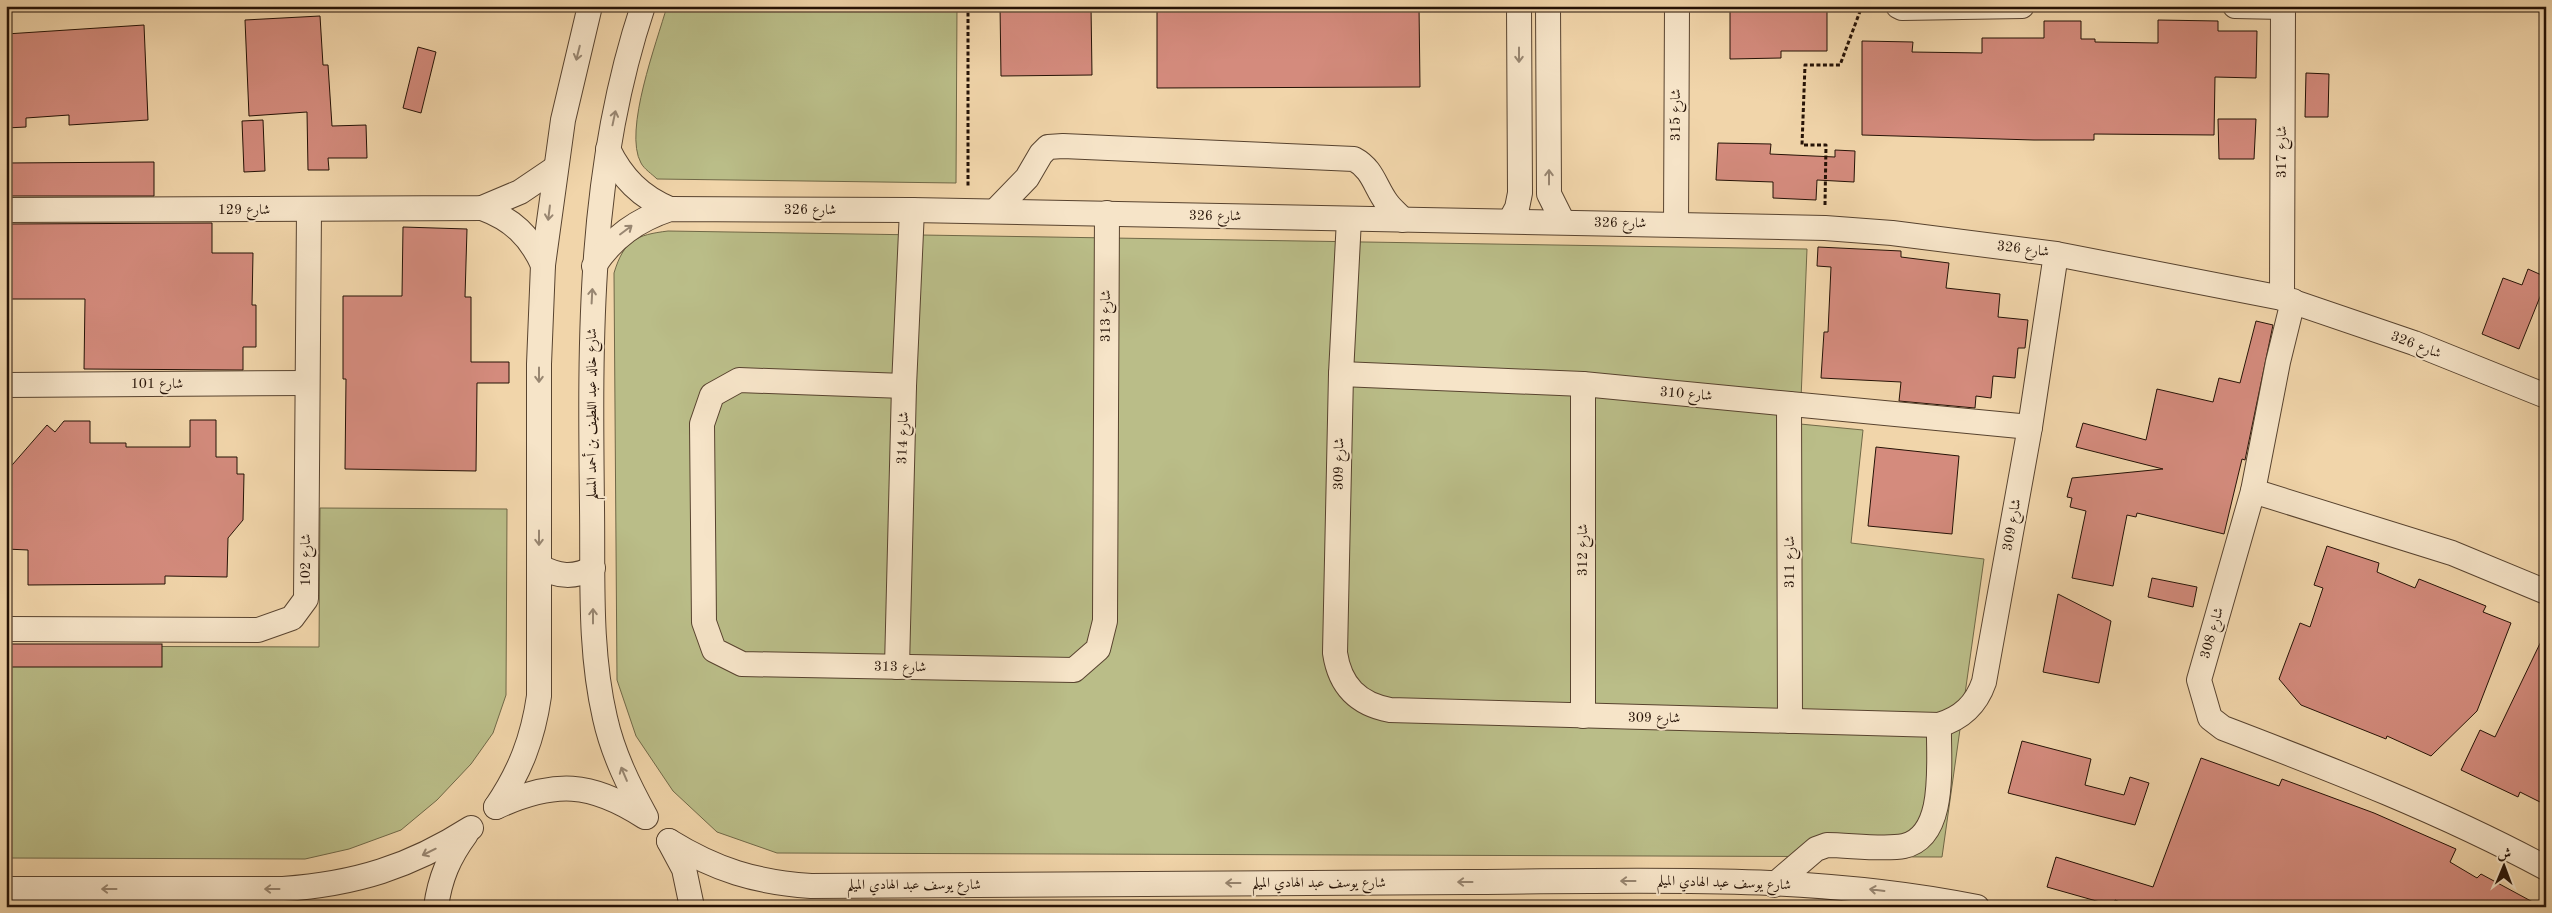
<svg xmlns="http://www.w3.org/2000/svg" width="2552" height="913" font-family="'Old Standard TT',Amiri,serif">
  <rect width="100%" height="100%" fill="#f1d5aa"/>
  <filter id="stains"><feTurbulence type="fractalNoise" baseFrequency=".004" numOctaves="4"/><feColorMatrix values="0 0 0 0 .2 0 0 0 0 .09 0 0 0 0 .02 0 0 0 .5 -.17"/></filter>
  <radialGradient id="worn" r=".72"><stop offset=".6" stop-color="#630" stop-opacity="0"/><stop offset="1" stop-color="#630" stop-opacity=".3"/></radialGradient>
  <g fill="#babd88" stroke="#706847">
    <path d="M 667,6 L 957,6 L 956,183 L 657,179 C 652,174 644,169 641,163 C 623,131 657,42 667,6 Z"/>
    <path d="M 668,231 L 1807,249 L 1800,424 L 1863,430 L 1851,543 L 1984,559 L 1942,857 L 777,853 L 717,832 L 673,791 L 636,736 L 617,680 L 614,273 C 624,240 636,235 668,231 Z"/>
    <path d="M 320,508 L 507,509 L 506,695 L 493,733 L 471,764 L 437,800 L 401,830 L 349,849 L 305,859 L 6,858 L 6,646 L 319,647 Z"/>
  </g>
  <g fill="#d48b7d" stroke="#251206">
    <path d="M 1000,6 L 1091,6 L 1092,75 L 1001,76 Z"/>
    <path d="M 1157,6 L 1419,6 L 1420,87 L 1157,88 Z"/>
    <path d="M 1730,6 L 1827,6 L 1827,51 L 1781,51 L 1781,58 L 1730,59 Z"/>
    <path d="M 320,16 L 323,65 L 328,65 L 332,126 L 366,125 L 367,158 L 328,158 L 329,170 L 308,170 L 307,112 L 249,116 L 245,20 Z"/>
    <path d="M 2158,20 L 2218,21 L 2218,31 L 2257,31 L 2256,78 L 2215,77 L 2214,135 L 2094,134 L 2094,140 L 2034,140 L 1862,135 L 1862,41 L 1913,42 L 1912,52 L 1982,53 L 1982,38 L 2044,38 L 2044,21 L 2081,21 L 2081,39 L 2095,39 L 2095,42 L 2158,43 Z"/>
    <path d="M 144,25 L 148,120 L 69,125 L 69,115 L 26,118 L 26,127 L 6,128 L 6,34 Z"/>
    <path d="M 418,47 L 436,52 L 421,113 L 403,108 Z"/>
    <path d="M 2306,73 L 2329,74 L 2328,117 L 2305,117 Z"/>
    <path d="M 2218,119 L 2256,119 L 2254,159 L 2219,159 Z"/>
    <path d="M 263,120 L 265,171 L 244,172 L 242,121 Z"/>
    <path d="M 1718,143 L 1771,144 L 1770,154 L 1835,157 L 1835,150 L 1855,151 L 1854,182 L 1817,180 L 1816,200 L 1773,198 L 1773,182 L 1716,180 Z"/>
    <path d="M 154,162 L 154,196 L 6,196 L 6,163 Z"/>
    <path d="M 212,223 L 212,253 L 253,253 L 252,305 L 256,305 L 256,347 L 243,347 L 243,370 L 84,369 L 85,299 L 6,299 L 6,224 Z"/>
    <path d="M 403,227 L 467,229 L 465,297 L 471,297 L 471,362 L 509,362 L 509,383 L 477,383 L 476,471 L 345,469 L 346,379 L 343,379 L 343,296 L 402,296 Z"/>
    <path d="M 1818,247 L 1901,251 L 1901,257 L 1949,263 L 1946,288 L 2000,294 L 1998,317 L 2028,320 L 2025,348 L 2018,348 L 2015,378 L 1993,376 L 1991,398 L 1976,396 L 1975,408 L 1899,401 L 1901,382 L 1821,378 L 1824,332 L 1828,332 L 1831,267 L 1817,266 Z"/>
    <path d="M 2528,269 L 2546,277 L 2546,282 L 2519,349 L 2482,334 L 2503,278 L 2522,285 Z"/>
    <path d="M 2256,321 L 2273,325 L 2245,460 L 2242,459 L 2224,534 L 2137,513 L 2136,517 L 2127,515 L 2113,586 L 2072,578 L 2086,511 L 2070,507 L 2072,498 L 2067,497 L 2072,478 L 2163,469 L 2076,447 L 2083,423 L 2146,440 L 2157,389 L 2213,402 L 2219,378 L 2240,383 Z"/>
    <path d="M 190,420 L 216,420 L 216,457 L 237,457 L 237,474 L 244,474 L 243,520 L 228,538 L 227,577 L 165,576 L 165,584 L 28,585 L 28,550 L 6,549 L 6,472 L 47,425 L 55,432 L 64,421 L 90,421 L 90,443 L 126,443 L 126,447 L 190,447 Z"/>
    <path d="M 1876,447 L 1959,456 L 1952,534 L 1868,526 Z"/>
    <path d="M 2327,546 L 2379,563 L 2377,572 L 2415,588 L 2419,579 L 2486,606 L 2483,612 L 2511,623 L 2477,711 L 2431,756 L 2387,736 L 2386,739 L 2301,705 L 2279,679 L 2300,623 L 2310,627 L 2323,588 L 2314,585 Z"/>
    <path d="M 2152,578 L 2197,587 L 2193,607 L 2148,597 Z"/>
    <path d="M 2058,594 L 2111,621 L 2099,683 L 2043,672 Z"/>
    <path d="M 2546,631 L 2546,805 L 2520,792 L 2518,797 L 2461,770 L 2480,730 L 2495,737 Z"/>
    <rect x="6" y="644" width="156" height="23"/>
    <path d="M 2022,741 L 2091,759 L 2085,785 L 2124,795 L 2130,777 L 2149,783 L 2135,825 L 2008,793 Z"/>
    <path d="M 2201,758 L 2279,786 L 2282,779 L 2374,813 L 2456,849 L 2450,862 L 2477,878 L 2481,874 L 2542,907 L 2132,907 L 2115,900 L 2114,906 L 2047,887 L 2056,857 L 2153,887 Z"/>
  </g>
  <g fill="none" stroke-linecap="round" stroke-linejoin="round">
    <defs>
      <g id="minor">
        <path d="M 643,6 C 588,171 590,337 592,508 C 593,578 589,649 605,718 C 613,754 629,786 646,817"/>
        <path d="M 1548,6 L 1549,194 L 1563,222"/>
        <path d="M 1898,6 L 1902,8 L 2022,6"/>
        <path d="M 2235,6 L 2283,7"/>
        <path d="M 608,149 C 622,178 641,197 670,209"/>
        <path d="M 482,208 C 512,219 530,236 543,265"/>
        <path d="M 6,210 L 482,208 L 520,192 L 554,169"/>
        <path d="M 995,211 L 1027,178 L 1041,154 L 1048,147 L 1063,146 L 1354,159 C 1373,169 1375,187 1387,203 C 1391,209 1398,214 1403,220"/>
        <path d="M 1349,219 L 1341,374 L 1335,653 C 1340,686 1358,704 1390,710 L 1939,725 C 1962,718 1976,705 1984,682 L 2030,427 L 2056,254"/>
        <path d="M 1510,221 L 1517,208 L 1520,193 L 1519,6"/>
        <path d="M 1676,224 L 1677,6"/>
        <path d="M 594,266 C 613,237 637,220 670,209 L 912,210 L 1825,228 L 1892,233 L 2056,254 L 2282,298 L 2414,343 L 2546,396"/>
        <path d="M 2282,298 L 2283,6"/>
        <path d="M 1341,374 L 1583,384 L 2030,427"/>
        <path d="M 6,385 L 307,383"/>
        <path d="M 904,386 L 739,380 L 712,395 L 702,424 L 704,622 L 714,650 L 742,664 L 1074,670 L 1098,649 L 1105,621 L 1107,213"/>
        <path d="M 1789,404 L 1790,721"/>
        <path d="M 2253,491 L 2278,362 L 2293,301"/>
        <path d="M 539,566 C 558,577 574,578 593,568"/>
        <path d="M 2546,592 L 2452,553 L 2253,491 L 2199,680 L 2210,718 L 2223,728 C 2333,770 2442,812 2546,868"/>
        <path d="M 6,629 L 258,630 L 292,618 L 306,599 L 309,210"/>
        <path d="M 897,667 L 904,386 L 912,210"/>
        <path d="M 1583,716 L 1583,384"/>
        <path d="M 496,807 C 520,772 533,738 539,696 L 539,364 L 543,265 L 563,120 L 590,6"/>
        <path d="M 496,807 C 555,780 591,782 645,817"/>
        <path d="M 669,841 C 716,870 755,882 811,886 C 1030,884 1249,883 1468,882 C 1638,881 1810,873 1977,907"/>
        <path d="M 669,841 L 684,869 L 692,907"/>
        <path d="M 1774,885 L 1816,849 L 1827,845 C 1848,845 1885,850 1904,846 C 1948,836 1938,760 1939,725"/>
        <path d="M 6,889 L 283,889 C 355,884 410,867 471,828"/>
        <path d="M 436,907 C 440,878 449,857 466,834"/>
      </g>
    </defs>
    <use href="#minor" stroke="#58432f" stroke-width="26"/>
    <g stroke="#251206" stroke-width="3" stroke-dasharray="4 2.5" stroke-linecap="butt">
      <path d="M 968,6 L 968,188"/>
      <path d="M 1825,205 L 1826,145 L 1802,145 L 1805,65 L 1840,65 L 1862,6"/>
    </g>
    <use href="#minor" stroke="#f6e4c8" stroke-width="24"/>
  </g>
  <defs><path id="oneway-shaft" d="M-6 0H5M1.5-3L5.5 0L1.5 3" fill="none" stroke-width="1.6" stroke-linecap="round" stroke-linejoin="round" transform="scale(1.25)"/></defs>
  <g stroke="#988671">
    <use href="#oneway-shaft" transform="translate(578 53) rotate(104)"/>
    <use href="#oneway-shaft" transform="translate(1519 55) rotate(90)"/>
    <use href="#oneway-shaft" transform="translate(614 118) rotate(-78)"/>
    <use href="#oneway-shaft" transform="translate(1549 177) rotate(-90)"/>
    <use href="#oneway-shaft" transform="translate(549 213) rotate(97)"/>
    <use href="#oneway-shaft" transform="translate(626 230) rotate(-37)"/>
    <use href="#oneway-shaft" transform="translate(592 296) rotate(-87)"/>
    <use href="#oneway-shaft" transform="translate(539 375) rotate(90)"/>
    <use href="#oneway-shaft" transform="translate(539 538) rotate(90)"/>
    <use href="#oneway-shaft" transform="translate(593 616) rotate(-90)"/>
    <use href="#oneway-shaft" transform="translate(624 774) rotate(-113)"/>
    <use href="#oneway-shaft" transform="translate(429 852) rotate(154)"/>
    <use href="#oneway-shaft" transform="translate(1628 881) rotate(180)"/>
    <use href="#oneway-shaft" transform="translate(1465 882) rotate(180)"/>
    <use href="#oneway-shaft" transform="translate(1233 883) rotate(180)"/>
    <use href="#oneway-shaft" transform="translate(109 889) rotate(-180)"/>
    <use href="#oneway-shaft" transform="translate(272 889) rotate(180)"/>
    <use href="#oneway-shaft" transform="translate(1877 890) rotate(-173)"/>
  </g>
  <g text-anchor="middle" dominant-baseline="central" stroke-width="4" stroke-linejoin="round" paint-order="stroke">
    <g font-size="14" fill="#251206" stroke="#f6e4c8">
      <text transform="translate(1676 115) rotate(-90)">شارع 315</text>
      <text transform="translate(2282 152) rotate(-90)">شارع 317</text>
      <text x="244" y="210">شارع 129</text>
      <text x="810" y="210">شارع 326</text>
      <text transform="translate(1215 216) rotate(1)">شارع 326</text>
      <text transform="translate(1620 223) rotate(1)">شارع 326</text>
      <text transform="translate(2023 249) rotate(7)">شارع 326</text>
      <text transform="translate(1106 316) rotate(-90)">شارع 313</text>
      <text transform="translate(2416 345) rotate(21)">شارع 326</text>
      <text x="157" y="384">شارع 101</text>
      <text transform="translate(1686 394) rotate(5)">شارع 310</text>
      <text transform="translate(592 414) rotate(-90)">شارع خالد عبد اللطيف بن أحمد المسلم</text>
      <text transform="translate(903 438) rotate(-88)">شارع 314</text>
      <text transform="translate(1339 464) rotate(-89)">شارع 309</text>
      <text transform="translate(2012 525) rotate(-80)">شارع 309</text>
      <text transform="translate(1583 550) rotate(-90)">شارع 312</text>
      <text transform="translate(306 560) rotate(-90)">شارع 102</text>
      <text transform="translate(1790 562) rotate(-90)">شارع 311</text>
      <text transform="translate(2212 633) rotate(-74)">شارع 308</text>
      <text transform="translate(900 667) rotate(1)">شارع 313</text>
      <text transform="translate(1654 718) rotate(1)">شارع 309</text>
      <text x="1319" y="883">شارع يوسف عبد الهادي الميلم</text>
      <text transform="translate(1724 883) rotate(2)">شارع يوسف عبد الهادي الميلم</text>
      <text x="914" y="885">شارع يوسف عبد الهادي الميلم</text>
    </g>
  </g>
  <rect width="2552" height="913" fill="none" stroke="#f1d5aa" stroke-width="25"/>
  <rect x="8" y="8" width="2537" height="898" fill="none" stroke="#251206" stroke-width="2.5"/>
  <rect x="12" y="12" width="2527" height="888" fill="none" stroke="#251206"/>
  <g transform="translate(2504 866) rotate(1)" stroke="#f6e4c8" stroke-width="4" paint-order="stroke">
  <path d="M0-4L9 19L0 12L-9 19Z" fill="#251206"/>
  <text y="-8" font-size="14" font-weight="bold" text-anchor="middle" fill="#251206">ش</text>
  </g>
  <rect width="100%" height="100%" filter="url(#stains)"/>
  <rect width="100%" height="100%" fill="url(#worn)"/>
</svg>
